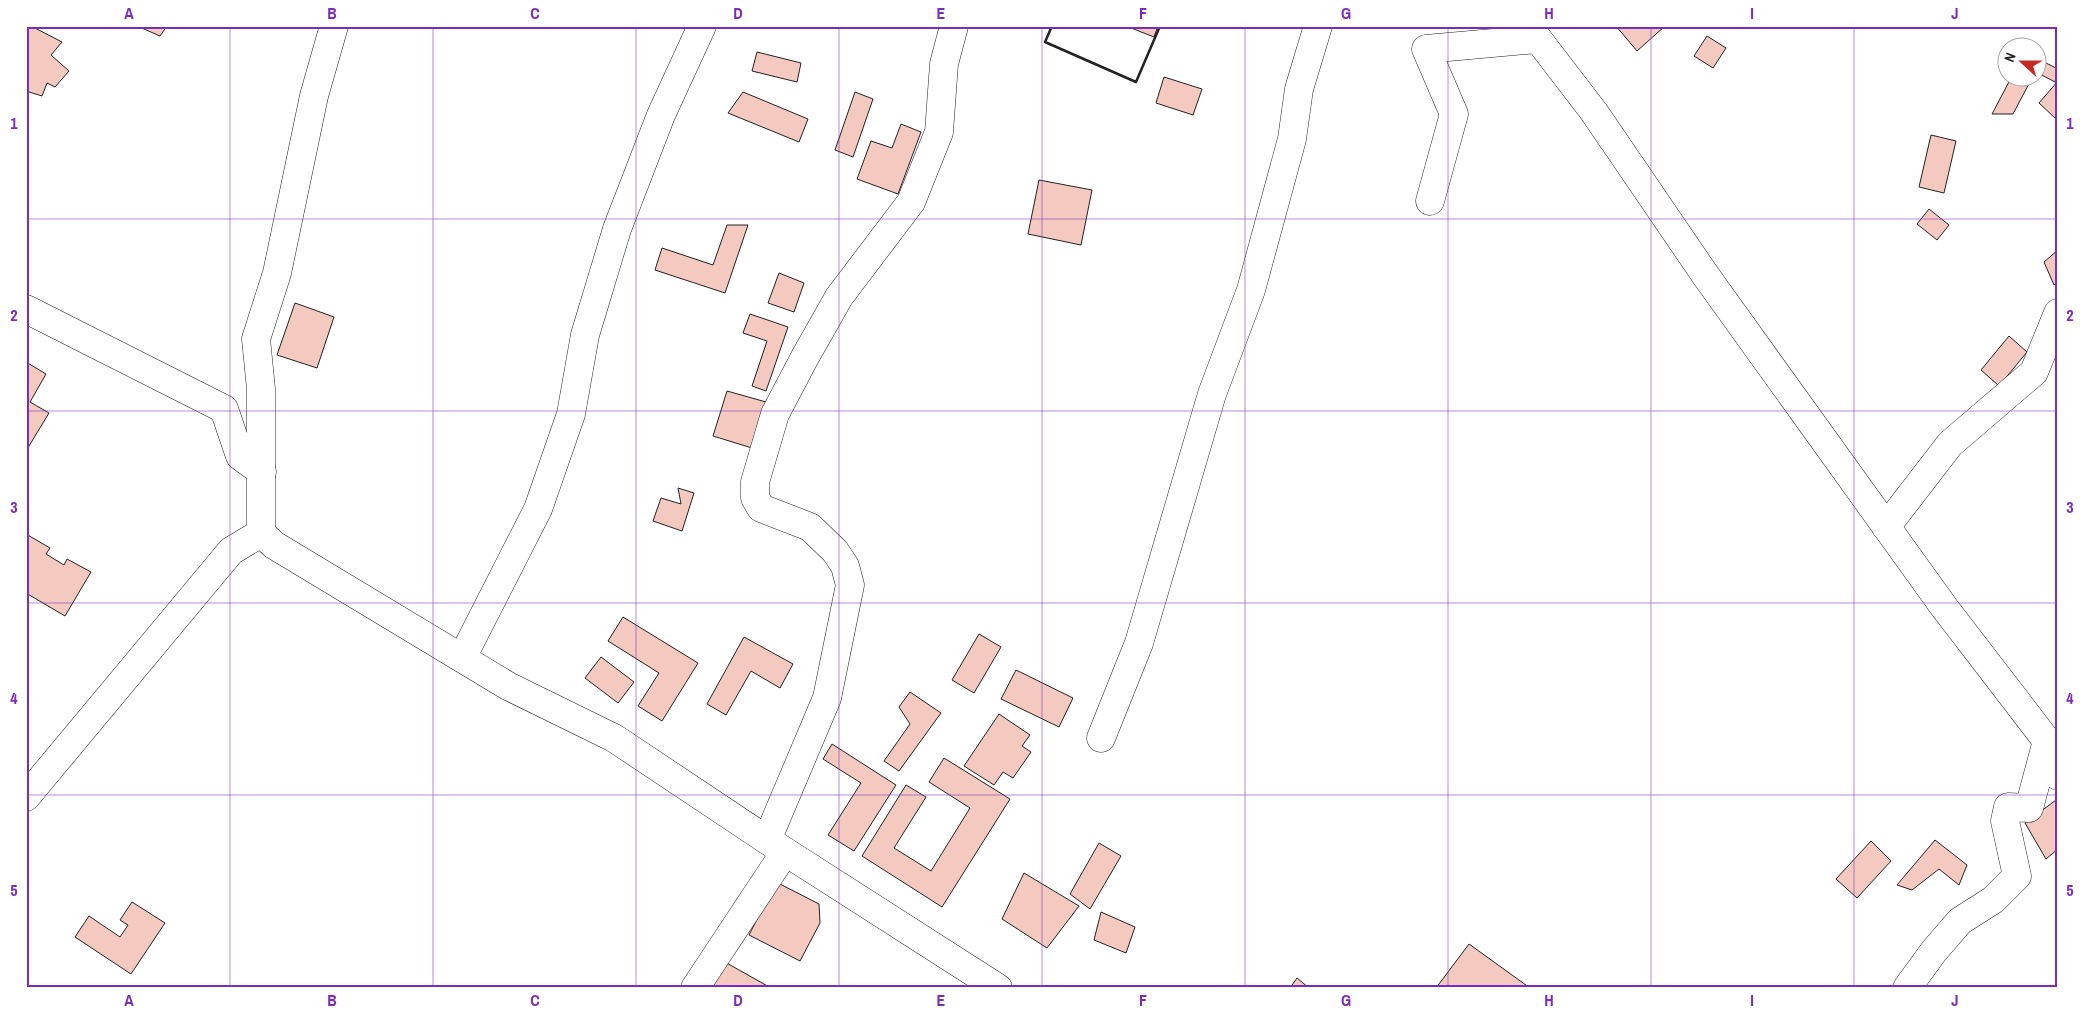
<svg xmlns="http://www.w3.org/2000/svg" width="2084" height="1014" font-family="'Archivo Narrow',sans-serif">
  <rect width="100%" height="100%" fill="#fff"/>
  <g fill="#f3c9c0" stroke="#222">
    <path d="M 26,26 L 31,26 L 62,42 L 51,55 L 69,71 L 55,87 L 47,83 L 42,96 L 26,91 Z"/>
    <path d="M 137,26 L 167,26 L 160,36 Z"/>
    <path d="M 1126,26 L 1158,26 L 1154,37 Z"/>
    <path d="M 1616,26 L 1665,26 L 1637,51 Z"/>
    <path d="M 1707,36 L 1726,48 L 1713,68 L 1694,56 Z"/>
    <path d="M 757,52 L 801,63 L 797,82 L 752,71 Z"/>
    <path d="M 2036,58 L 2058,69 L 2055,82 L 2036,72 Z"/>
    <path d="M 1164,77 L 1202,89 L 1193,115 L 1156,103 Z"/>
    <path d="M 2011,78 L 2032,78 L 2013,114 L 1992,114 Z"/>
    <path d="M 2058,81 L 2058,115 L 2055,118 L 2039,103 Z"/>
    <path d="M 743,92 L 808,119 L 799,142 L 728,113 Z"/>
    <path d="M 855,92 L 873,99 L 853,157 L 835,150 Z"/>
    <path d="M 901,124 L 921,132 L 898,194 L 857,179 L 871,141 L 892,148 Z"/>
    <path d="M 1931,135 L 1956,141 L 1944,193 L 1919,187 Z"/>
    <path d="M 1039,180 L 1092,190 L 1081,245 L 1028,234 Z"/>
    <path d="M 1929,209 L 1949,225 L 1937,240 L 1917,224 Z"/>
    <path d="M 727,225 L 748,225 L 725,293 L 655,270 L 662,248 L 713,265 Z"/>
    <path d="M 2058,250 L 2058,282 L 2054,285 L 2044,262 Z"/>
    <path d="M 779,273 L 804,283 L 794,312 L 768,303 Z"/>
    <path d="M 295,303 L 334,317 L 317,368 L 277,355 Z"/>
    <path d="M 750,314 L 788,327 L 766,391 L 752,386 L 767,341 L 743,333 Z"/>
    <path d="M 2009,336 L 2027,352 L 1999,386 L 1981,370 Z"/>
    <path d="M 26,362 L 46,374 L 30,402 L 49,413 L 26,451 Z"/>
    <path d="M 727,391 L 766,402 L 752,448 L 713,436 Z"/>
    <path d="M 678,488 L 694,493 L 682,531 L 653,521 L 661,498 L 681,504 Z"/>
    <path d="M 26,534 L 50,548 L 46,554 L 64,565 L 67,559 L 91,572 L 65,616 L 26,593 Z"/>
    <path d="M 623,617 L 698,663 L 662,721 L 638,706 L 659,673 L 608,641 Z"/>
    <path d="M 979,634 L 1001,647 L 974,693 L 952,680 Z"/>
    <path d="M 744,637 L 793,664 L 780,688 L 751,671 L 726,715 L 707,704 Z"/>
    <path d="M 601,657 L 634,682 L 618,703 L 585,678 Z"/>
    <path d="M 1016,670 L 1073,698 L 1059,727 L 1001,699 Z"/>
    <path d="M 910,692 L 941,713 L 899,771 L 884,761 L 910,724 L 899,707 Z"/>
    <path d="M 999,714 L 1030,735 L 1022,746 L 1031,752 L 1013,778 L 1003,772 L 994,785 L 964,766 Z"/>
    <path d="M 832,744 L 896,785 L 854,851 L 828,835 L 861,783 L 823,759 Z"/>
    <path d="M 944,758 L 1010,799 L 942,907 L 862,856 L 906,785 L 926,797 L 894,848 L 931,871 L 970,808 L 929,782 Z"/>
    <path d="M 2056,800 L 2058,849 L 2046,859 L 2025,823 Z"/>
    <path d="M 1935,840 L 1967,865 L 1959,885 L 1939,869 L 1912,890 L 1897,885 Z"/>
    <path d="M 1871,841 L 1891,861 L 1857,898 L 1836,879 Z"/>
    <path d="M 1099,843 L 1121,856 L 1090,909 L 1070,894 Z"/>
    <path d="M 1024,873 L 1079,906 L 1047,948 L 1002,919 Z"/>
    <path d="M 776,882 L 819,904 L 820,923 L 800,961 L 749,935 Z"/>
    <path d="M 132,902 L 165,923 L 131,974 L 75,937 L 89,916 L 120,937 L 128,925 L 120,920 Z"/>
    <path d="M 1101,912 L 1135,927 L 1126,953 L 1094,940 Z"/>
    <path d="M 1469,944 L 1530,988 L 1436,988 Z"/>
    <path d="M 716,957 L 771,988 L 699,988 Z"/>
    <path d="M 1297,978 L 1309,988 L 1290,988 Z"/>
  </g>
  <g fill="none" stroke-linecap="round" stroke-linejoin="round">
    <defs>
      <g id="street">
        <path d="M 1528,26 L 1594,112 L 1706,276 L 1944,607 L 2047,741 L 2058,776"/>
        <path d="M 1430,201 L 1454,114 L 1426,49 L 1537,39"/>
        <path d="M 26,309 L 224,409 L 240,456 L 262,472"/>
        <path d="M 1886,527 L 1950,444 L 2034,372 L 2058,313"/>
        <path d="M 261,533 L 261,389 L 256,339 L 277,273 L 314,96 L 334,26"/>
        <path d="M 462,658 L 538,509 L 571,414 L 585,335 L 617,229 L 661,115 L 702,26"/>
        <path d="M 1101,738 L 1139,643 L 1212,394 L 1251,290 L 1292,139 L 1299,89 L 1318,26"/>
        <path d="M 26,797 L 231,551 L 261,533 L 274,545 L 508,686 L 614,738 L 767,840 L 998,988"/>
        <path d="M 767,840 L 827,698 L 850,585 L 845,566 L 835,551 L 810,527 L 761,508 L 755,498 L 755,482 L 775,414 L 805,357 L 839,297 L 911,202 L 939,132 L 944,64 L 954,26"/>
        <path d="M 695,988 L 785,852"/>
        <path d="M 1907,988 L 1934,951 L 1960,921 L 1993,900 L 2017,876 L 2005,821 L 2008,807 L 2029,808 L 2047,741"/>
      </g>
    </defs>
    <use href="#street" stroke="#222" stroke-width="29"/>
    <use href="#street" stroke="#fff" stroke-width="28"/>
    <path stroke="#222" stroke-width="2.5" d="M 1052,26 L 1045,42 L 1136,82 L 1160,26"/>
  </g>
  <path fill="none" stroke="#7b2cbf" stroke-width="1" stroke-opacity="0.55" d="M 230,26 L 230,988M 433,26 L 433,988M 636,26 L 636,988M 839,26 L 839,988M 1042,26 L 1042,988M 1245,26 L 1245,988M 1448,26 L 1448,988M 1651,26 L 1651,988M 1854,26 L 1854,988M 26,219 L 2058,219M 26,411 L 2058,411M 26,603 L 2058,603M 26,795 L 2058,795"/>
  <rect width="2084" height="1014" fill="none" stroke="#ffffff" stroke-width="55"/>
  <g transform="translate(2022 62) rotate(291)"><circle r="24" fill="#ffffff" stroke="#a7a7a7"/>
  <path d="M0-4L9 19L0 12L-9 19Z" fill="#c62828"/>
  <text y="-8" font-size="14" font-weight="bold" text-anchor="middle" fill="#222222">N</text>
  </g>
  <rect x="28" y="28" width="2028" height="958" fill="none" stroke="#7b2cbf" stroke-width="2"/>
  <g font-size="16" text-anchor="middle" font-weight="bold" fill="#7b2cbf">
    <text x="129" y="19">A</text>
    <text x="332" y="19">B</text>
    <text x="535" y="19">C</text>
    <text x="738" y="19">D</text>
    <text x="941" y="19">E</text>
    <text x="1143" y="19">F</text>
    <text x="1346" y="19">G</text>
    <text x="1549" y="19">H</text>
    <text x="1752" y="19">I</text>
    <text x="1955" y="19">J</text>
    <text x="14" y="129">1</text>
    <text x="2070" y="129">1</text>
    <text x="14" y="321">2</text>
    <text x="2070" y="321">2</text>
    <text x="14" y="513">3</text>
    <text x="2070" y="513">3</text>
    <text x="14" y="704">4</text>
    <text x="2070" y="704">4</text>
    <text x="14" y="896">5</text>
    <text x="2070" y="896">5</text>
    <text x="129" y="1006">A</text>
    <text x="332" y="1006">B</text>
    <text x="535" y="1006">C</text>
    <text x="738" y="1006">D</text>
    <text x="941" y="1006">E</text>
    <text x="1143" y="1006">F</text>
    <text x="1346" y="1006">G</text>
    <text x="1549" y="1006">H</text>
    <text x="1752" y="1006">I</text>
    <text x="1955" y="1006">J</text>
  </g>
</svg>
